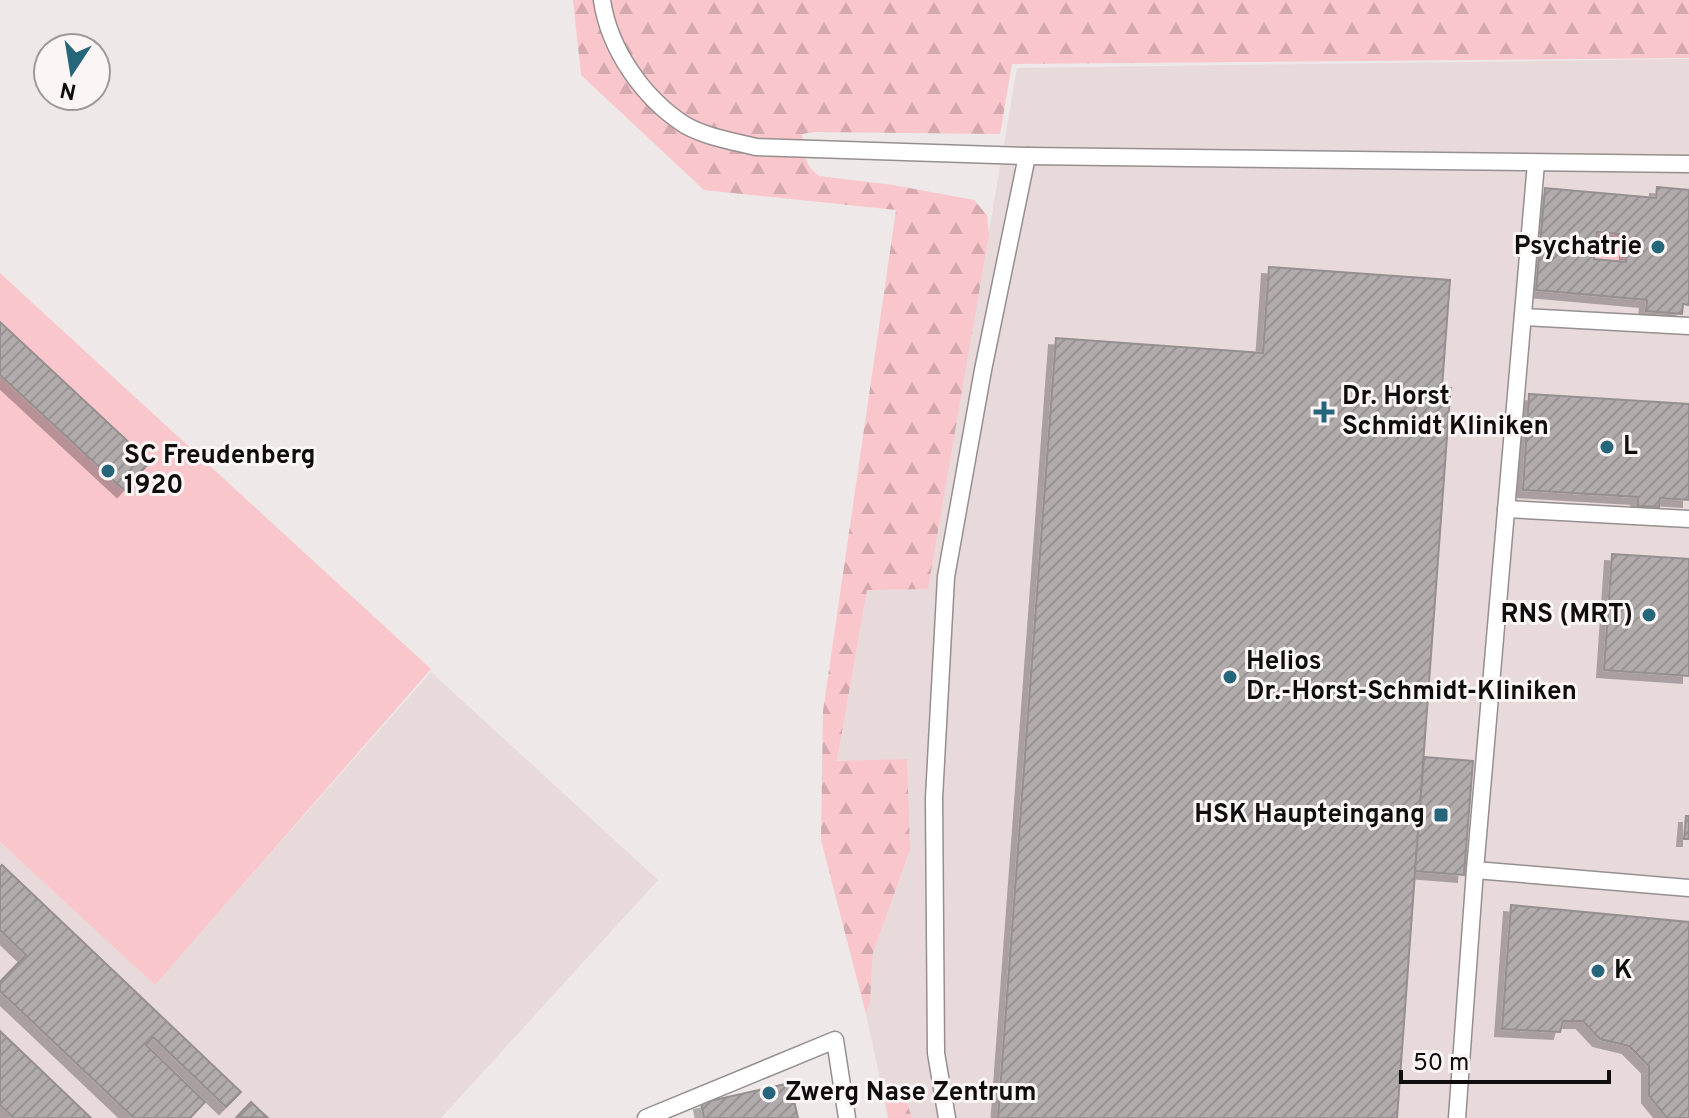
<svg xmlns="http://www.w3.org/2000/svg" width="1689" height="1118" font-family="Overpass,sans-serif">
  <defs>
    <pattern id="forest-firs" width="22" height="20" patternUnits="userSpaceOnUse" patternTransform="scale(2)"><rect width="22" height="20" fill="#f9c6cb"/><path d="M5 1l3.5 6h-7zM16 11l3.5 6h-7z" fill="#d4a9ad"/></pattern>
    <pattern id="building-hatch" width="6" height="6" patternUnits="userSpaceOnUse" patternTransform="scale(2)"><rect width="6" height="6" fill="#b1abac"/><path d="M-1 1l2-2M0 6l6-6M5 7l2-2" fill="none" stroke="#979293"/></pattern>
    <filter id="shadow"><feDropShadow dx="-7" dy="7" stdDeviation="0" flood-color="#0004"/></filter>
  </defs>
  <rect width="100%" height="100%" fill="#eee8e8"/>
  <g fill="#e8d9da">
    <path d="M 1689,59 L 1689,1118 L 912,1118 L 905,1096 L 885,1102 L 866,1014 L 870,1003 L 873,953 L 910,850 L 837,762 L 867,590 L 928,588 L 1017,68 Z"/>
    <path d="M 431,672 L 658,880 L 441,1118 L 0,1118 L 0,842 L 155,984 Z"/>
  </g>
  <g fill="url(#forest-firs)">
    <path d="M 573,0 L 1689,0 L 1689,58 L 1012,64 L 1000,134 L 815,132 L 802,134 C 805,153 803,164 819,176 L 893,185 L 974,200 L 987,215 L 989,234 L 928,589 L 867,590 L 837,761 L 907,759 L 910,850 L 873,953 L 870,1003 L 866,1014 L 821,840 L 823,711 L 896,210 L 704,190 L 581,75 Z"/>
    <path d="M 905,1096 L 912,1118 L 888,1118 L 885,1102 Z"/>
  </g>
  <g fill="#f9c6cb">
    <path d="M 1597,232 L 1628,235 L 1626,262 L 1594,259 Z"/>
    <path d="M 0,273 L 431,669 L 155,985 L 0,842 Z"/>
  </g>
  <g fill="url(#building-hatch)" stroke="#958f90" stroke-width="2" fill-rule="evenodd" filter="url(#shadow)">
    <path d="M 1657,187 L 1689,190 L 1689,305 L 1683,304 L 1682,314 L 1646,311 L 1647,300 L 1536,290 L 1545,188 L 1656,198 ZM 1597,232 L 1628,235 L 1626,262 L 1594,259 Z"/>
    <path d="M 1269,267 L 1450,280 L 1442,387 L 1451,388 L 1450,396 L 1397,1118 L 998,1118 L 1056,338 L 1263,353 Z"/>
    <path d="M 0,322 L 150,462 L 124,490 L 0,375 Z"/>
    <path d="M 1529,394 L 1689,404 L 1689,500 L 1660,498 L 1659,507 L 1638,506 L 1638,497 L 1523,490 Z"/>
    <path d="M 1612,554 L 1689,559 L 1689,676 L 1604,670 Z"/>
    <path d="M 1424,757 L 1473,761 L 1464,875 L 1415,871 Z"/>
    <path d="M 1686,816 L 1689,816 L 1689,839 L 1684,839 Z"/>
    <path d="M 2,865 L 241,1092 L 226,1107 L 153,1037 L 146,1045 L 205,1102 L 190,1118 L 134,1118 L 0,991 L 0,982 L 26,955 L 0,930 L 0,867 Z"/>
    <path d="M 1511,905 L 1689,922 L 1689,1118 L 1667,1118 L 1649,1096 L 1649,1066 L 1629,1046 L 1600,1039 L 1583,1021 L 1563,1021 L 1560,1032 L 1502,1029 Z"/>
    <path d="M 0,1031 L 91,1118 L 14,1118 L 0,1105 Z"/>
    <path d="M 790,1083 L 798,1118 L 704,1118 L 701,1103 Z"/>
    <path d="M 251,1102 L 268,1118 L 237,1117 Z"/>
  </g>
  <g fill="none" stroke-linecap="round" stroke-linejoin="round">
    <defs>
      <g id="service">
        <path d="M 602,0 C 609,49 643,98 685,125 C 706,137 733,141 756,147 L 1027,156 L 1689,164"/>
        <path d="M 1523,317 L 1689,326"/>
        <path d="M 1506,509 L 1689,519"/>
        <path d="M 1475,870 L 1689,888"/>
        <path d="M 646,1118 L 835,1040 L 847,1118"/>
        <path d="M 947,1118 L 936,1053 L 934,798 L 946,577 L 983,370 L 1027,156"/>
        <path d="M 1457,1118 L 1475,870 L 1536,163"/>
      </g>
    </defs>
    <use href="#service" stroke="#958f90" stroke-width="19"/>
    <use href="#service" stroke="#fff" stroke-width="16"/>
  </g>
  <g fill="#25667a" stroke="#fbf5f6" stroke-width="3">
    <circle cx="1658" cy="247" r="8"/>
    <path d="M1320 400h8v8h8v8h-8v8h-8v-8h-8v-8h8z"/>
    <circle cx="1607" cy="447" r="8"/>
    <circle cx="108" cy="471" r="8"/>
    <circle cx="1649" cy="615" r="8"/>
    <circle cx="1230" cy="677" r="8"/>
    <rect x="1433" y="807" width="16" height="16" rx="4"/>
    <circle cx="1598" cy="971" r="8"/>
    <circle cx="769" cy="1093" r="8"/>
  </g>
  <g text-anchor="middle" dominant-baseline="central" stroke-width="6" stroke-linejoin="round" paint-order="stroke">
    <g font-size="26" font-weight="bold" fill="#0f0d0d" stroke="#fbf5f6" text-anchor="start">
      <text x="1642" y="247" text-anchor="end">Psychatrie</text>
      <text x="1342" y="397">Dr. Horst<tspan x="1342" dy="30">Schmidt Kliniken</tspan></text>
      <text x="1623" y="447">L</text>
      <text x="124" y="456">SC Freudenberg<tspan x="124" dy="30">1920</tspan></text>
      <text x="1633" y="615" text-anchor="end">RNS (MRT)</text>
      <text x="1246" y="662">Helios<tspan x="1246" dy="30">Dr.-Horst-Schmidt-Kliniken</tspan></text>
      <text x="1425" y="815" text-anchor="end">HSK Haupteingang</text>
      <text x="1614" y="971">K</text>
      <text x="785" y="1093">Zwerg Nase Zentrum</text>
    </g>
  </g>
  <g transform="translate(72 72) rotate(192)"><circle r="38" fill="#fbf5f6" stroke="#9d9899" stroke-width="2"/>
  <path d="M0-6L14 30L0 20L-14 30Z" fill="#25667a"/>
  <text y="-12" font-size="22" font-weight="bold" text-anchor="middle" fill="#0f0d0d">N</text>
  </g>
  <path d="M1401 1070v12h208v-12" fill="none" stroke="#0f0d0d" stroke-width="4"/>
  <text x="1413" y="1070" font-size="24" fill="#0f0d0d" stroke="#fbf5f6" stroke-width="6" paint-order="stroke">50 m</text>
</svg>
